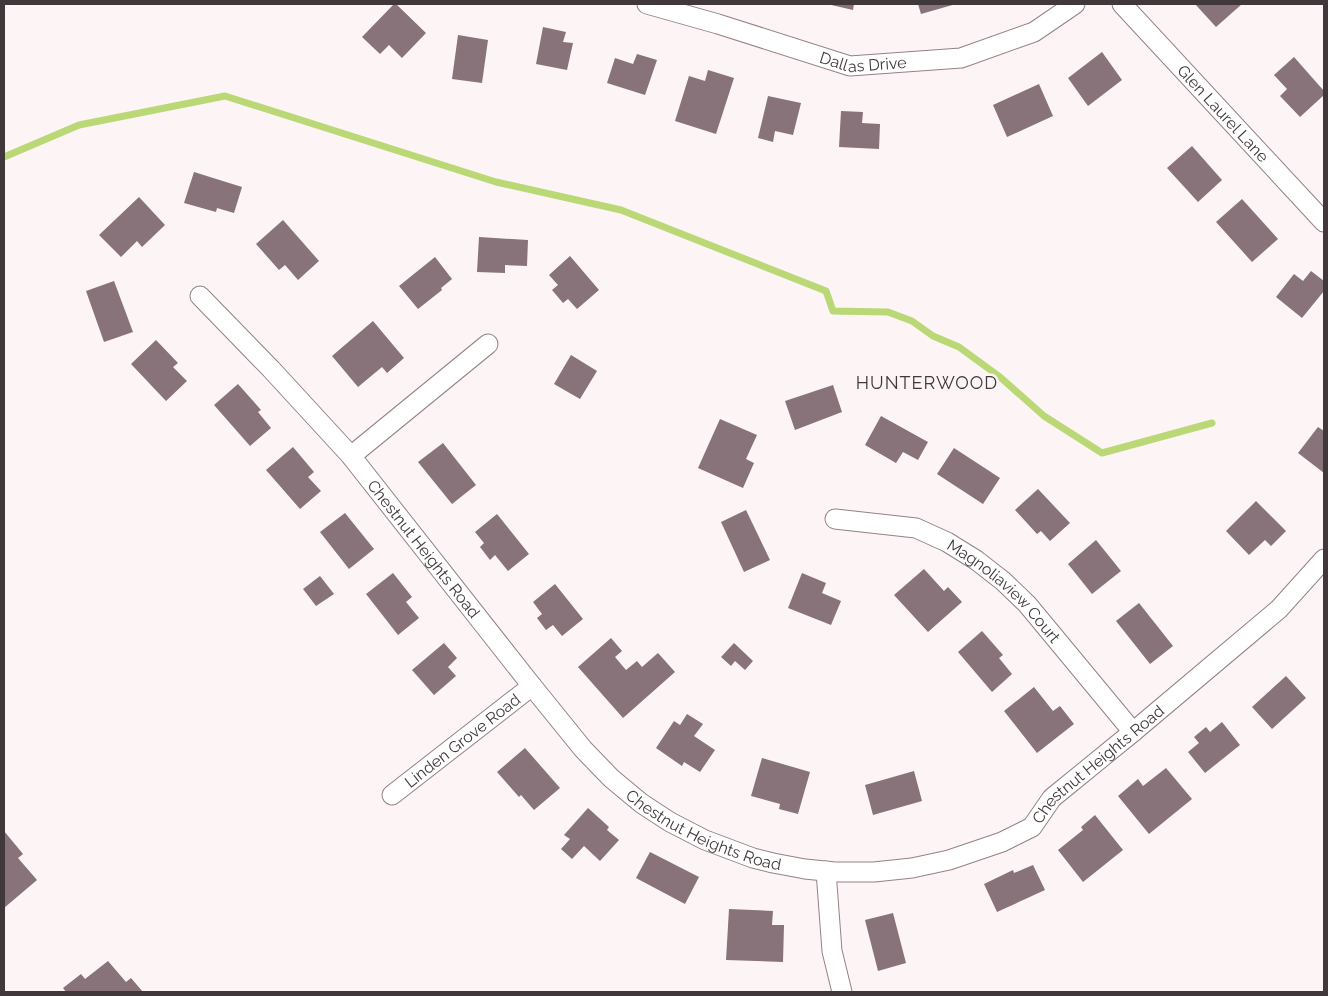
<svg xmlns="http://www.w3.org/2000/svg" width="1328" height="996" font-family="Raleway,sans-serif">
  <rect width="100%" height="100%" fill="#fdf4f6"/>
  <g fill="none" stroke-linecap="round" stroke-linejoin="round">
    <path stroke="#bad875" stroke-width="7" d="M 4,157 L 79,125 L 225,96 L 496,182 L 621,210 L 826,291 L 833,311 L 888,312 L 912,321 L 933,336 L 959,347 L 1000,377 L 1044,416 L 1102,453 L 1212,423"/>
  </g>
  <g fill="#877379">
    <path d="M 394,4 L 396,4 L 426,33 L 402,58 L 389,45 L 380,54 L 362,37 Z"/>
    <path d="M 827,4 L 854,4 L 853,10 Z"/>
    <path d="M 918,4 L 956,4 L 921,14 Z"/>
    <path d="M 1195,4 L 1242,4 L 1216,27 Z"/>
    <path d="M 543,27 L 566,32 L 563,42 L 573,43 L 567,70 L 536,64 Z"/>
    <path d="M 458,35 L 488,40 L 482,83 L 452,79 Z"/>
    <path d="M 1102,52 L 1122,80 L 1088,106 L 1068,78 Z"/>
    <path d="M 637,54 L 657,60 L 645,95 L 607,83 L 615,58 L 633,64 Z"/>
    <path d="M 1294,57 L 1324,91 L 1324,95 L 1300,117 L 1280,96 L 1287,89 L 1274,75 Z"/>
    <path d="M 708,70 L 734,78 L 716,134 L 675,121 L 689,76 L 705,81 Z"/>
    <path d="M 1039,84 L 1053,116 L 1007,137 L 993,105 Z"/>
    <path d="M 768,96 L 801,103 L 793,135 L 775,131 L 773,142 L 758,138 Z"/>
    <path d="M 841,111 L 863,112 L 862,123 L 880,124 L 879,149 L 839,147 Z"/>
    <path d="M 1192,146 L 1222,180 L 1198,202 L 1167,168 Z"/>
    <path d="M 194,172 L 242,187 L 234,213 L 217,208 L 216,212 L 184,203 Z"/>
    <path d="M 139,197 L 165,225 L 142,247 L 137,241 L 121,257 L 99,235 Z"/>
    <path d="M 1242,199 L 1278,239 L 1252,262 L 1216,222 Z"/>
    <path d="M 283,220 L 319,261 L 298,280 L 285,265 L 279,270 L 256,244 Z"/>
    <path d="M 479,237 L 528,240 L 527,266 L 505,265 L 505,273 L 477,272 Z"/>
    <path d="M 570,256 L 599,290 L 577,309 L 568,299 L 563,303 L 552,290 L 558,285 L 549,275 Z"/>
    <path d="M 435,257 L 452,279 L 441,288 L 442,290 L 418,309 L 399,286 Z"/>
    <path d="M 1311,271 L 1324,281 L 1324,291 L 1302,318 L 1276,297 L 1294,274 L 1303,281 Z"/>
    <path d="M 114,281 L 133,332 L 104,342 L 86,291 Z"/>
    <path d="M 373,321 L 404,358 L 387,373 L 382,367 L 358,387 L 332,356 Z"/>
    <path d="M 156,340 L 178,363 L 173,367 L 187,381 L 166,401 L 131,364 Z"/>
    <path d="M 571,355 L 597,371 L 580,399 L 554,384 Z"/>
    <path d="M 238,384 L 261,410 L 258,412 L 271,428 L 250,446 L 214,405 Z"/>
    <path d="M 833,385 L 842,412 L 795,430 L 785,401 Z"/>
    <path d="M 881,416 L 928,442 L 918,460 L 903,452 L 896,463 L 865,445 Z"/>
    <path d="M 720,419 L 757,435 L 746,459 L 754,463 L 743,488 L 698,468 Z"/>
    <path d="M 1318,427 L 1324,431 L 1324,473 L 1298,453 Z"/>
    <path d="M 443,443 L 476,485 L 452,504 L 418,462 Z"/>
    <path d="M 293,447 L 314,472 L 308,477 L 321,491 L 300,509 L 266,470 Z"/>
    <path d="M 954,448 L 1000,478 L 983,504 L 937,474 Z"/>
    <path d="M 1038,489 L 1070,523 L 1050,541 L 1041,531 L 1037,534 L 1015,510 Z"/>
    <path d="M 1256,501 L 1286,531 L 1271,546 L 1265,540 L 1249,555 L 1226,531 Z"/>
    <path d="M 746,510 L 770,560 L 744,572 L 721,522 Z"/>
    <path d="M 345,513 L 374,549 L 349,569 L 320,532 Z"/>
    <path d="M 497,514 L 529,554 L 508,571 L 495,555 L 490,560 L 480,547 L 484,543 L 475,532 Z"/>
    <path d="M 1096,540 L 1121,571 L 1092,594 L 1068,564 Z"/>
    <path d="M 924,569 L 944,591 L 948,587 L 962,602 L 928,632 L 894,595 Z"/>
    <path d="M 393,573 L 412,597 L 406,602 L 419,618 L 398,635 L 366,594 Z"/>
    <path d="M 802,573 L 826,583 L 822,593 L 841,601 L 831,625 L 788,608 Z"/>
    <path d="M 320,576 L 334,594 L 316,606 L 303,589 Z"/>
    <path d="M 555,584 L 583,619 L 562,636 L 553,625 L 546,630 L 537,618 L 542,614 L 533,602 Z"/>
    <path d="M 1139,603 L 1173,646 L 1150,664 L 1116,621 Z"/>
    <path d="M 982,631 L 1003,655 L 999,658 L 1012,674 L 992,692 L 958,652 Z"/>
    <path d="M 611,638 L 622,651 L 615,657 L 626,670 L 637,661 L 642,667 L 658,653 L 675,672 L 623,718 L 578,667 Z"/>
    <path d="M 444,643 L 457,658 L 448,667 L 456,676 L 434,695 L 412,670 Z"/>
    <path d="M 734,643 L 753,661 L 745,670 L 735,661 L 731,666 L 721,657 Z"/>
    <path d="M 1286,676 L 1306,698 L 1272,729 L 1252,707 Z"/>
    <path d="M 1034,687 L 1053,711 L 1060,706 L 1074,724 L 1037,753 L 1004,711 Z"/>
    <path d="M 687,714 L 703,724 L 694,736 L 715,750 L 700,772 L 684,762 L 682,766 L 656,748 L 674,721 L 680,725 Z"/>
    <path d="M 1222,722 L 1240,745 L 1205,773 L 1188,752 L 1199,743 L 1194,737 L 1206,727 L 1210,732 Z"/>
    <path d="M 525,748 L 560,788 L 534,810 L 521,795 L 519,797 L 497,772 Z"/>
    <path d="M 762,758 L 810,772 L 798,814 L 779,809 L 780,804 L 751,796 Z"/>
    <path d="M 1166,768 L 1192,799 L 1149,834 L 1118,796 L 1138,779 L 1143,786 Z"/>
    <path d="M 914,771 L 922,801 L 873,815 L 865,785 Z"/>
    <path d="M 588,808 L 609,827 L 607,830 L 619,840 L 600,861 L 584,846 L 572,859 L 561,849 L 570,839 L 564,835 Z"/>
    <path d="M 1095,815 L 1123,850 L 1083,882 L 1058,850 L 1083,830 L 1081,827 Z"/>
    <path d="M 4,831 L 23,854 L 18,858 L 37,880 L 4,908 Z"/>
    <path d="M 650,852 L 699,877 L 685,904 L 636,878 Z"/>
    <path d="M 1033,865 L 1045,890 L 997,912 L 984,884 L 1013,870 L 1014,873 Z"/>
    <path d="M 729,909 L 773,911 L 772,925 L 784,925 L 783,962 L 726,960 Z"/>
    <path d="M 893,913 L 906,963 L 878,971 L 865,920 Z"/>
    <path d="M 108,961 L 126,982 L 131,978 L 143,992 L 66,992 L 63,988 L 81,974 L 85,979 Z"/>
  </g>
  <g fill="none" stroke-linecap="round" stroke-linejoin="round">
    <defs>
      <g id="street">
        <path id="s1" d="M 647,4 L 718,24 L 850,66 L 961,58 L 1034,32 L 1075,4"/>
        <path id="s2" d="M 1122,4 L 1324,222"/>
        <path id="s3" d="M 200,296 L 271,369 L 351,456 L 532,686 L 583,749 L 611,778 L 641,803 L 670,822 L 705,840 L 753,858 L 773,863 L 805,869 L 835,872 L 874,872 L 912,868 L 949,860 L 1002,842 L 1032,827 L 1052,798 L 1133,732 L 1279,609 L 1324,559"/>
        <path d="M 351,456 L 488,344"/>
        <path id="s4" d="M 835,519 L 916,528 L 947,542 L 976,560 L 1003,581 L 1027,604 L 1133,732"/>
        <path id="s5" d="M 392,795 L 532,686"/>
        <path d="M 826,871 L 832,951 L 842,992"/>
      </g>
    </defs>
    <use href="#street" stroke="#958187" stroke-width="21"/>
    <use href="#street" stroke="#fff" stroke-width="19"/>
  </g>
  <g text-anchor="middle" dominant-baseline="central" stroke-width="5" stroke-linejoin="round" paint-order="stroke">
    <g font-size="16" fill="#41383b" stroke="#fdf4f6">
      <text stroke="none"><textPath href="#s1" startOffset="225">Dallas Drive</textPath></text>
      <text stroke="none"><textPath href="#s2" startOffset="149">Glen Laurel Lane</textPath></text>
      <text stroke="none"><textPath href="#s3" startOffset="338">Chestnut Heights Road</textPath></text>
      <text stroke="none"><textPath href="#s4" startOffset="191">Magnoliaview Court</textPath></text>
      <text stroke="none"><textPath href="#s5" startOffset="89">Linden Grove Road</textPath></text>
      <text stroke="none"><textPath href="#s3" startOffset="1178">Chestnut Heights Road</textPath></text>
      <text stroke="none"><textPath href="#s3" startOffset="742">Chestnut Heights Road</textPath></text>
    </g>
    <g font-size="18" letter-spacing="1" fill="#41383b" stroke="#fdf4f6">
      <text x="927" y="382">HUNTERWOOD</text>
    </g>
  </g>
  <rect width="1328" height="996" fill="none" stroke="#41383b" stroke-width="10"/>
</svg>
